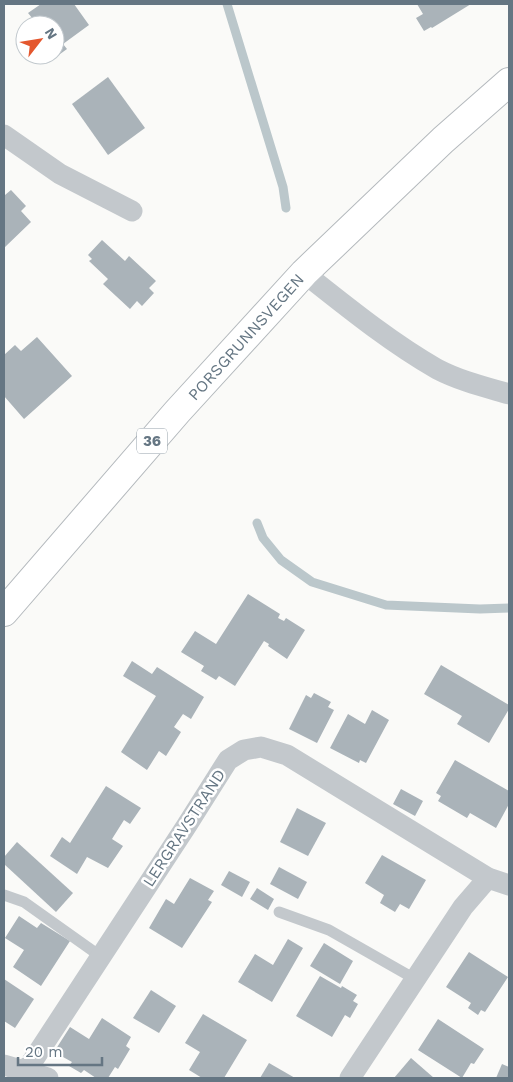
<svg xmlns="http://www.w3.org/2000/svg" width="513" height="1082" font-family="'Work Sans',sans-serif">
  <rect width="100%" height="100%" fill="#fafaf8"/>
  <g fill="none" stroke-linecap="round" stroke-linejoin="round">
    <g stroke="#bbc7cb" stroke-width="9">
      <path d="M 227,4 L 283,187 L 286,208"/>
      <path d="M 257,523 L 263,538 L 281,560 L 312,582 L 386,605 L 480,609 L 509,608"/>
    </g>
  </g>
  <g fill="#aab3b9">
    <path d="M 41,4 L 74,4 L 89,25 L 63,44 L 67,49 L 49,62 L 44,55 L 55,55 L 55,25 L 25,25 L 25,30 L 22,26 L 33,19 L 28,13 Z"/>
    <path d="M 417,4 L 471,4 L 432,28 L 431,27 L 424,31 L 416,18 L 423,14 Z"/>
    <path d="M 108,77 L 145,128 L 108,155 L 72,104 Z"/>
    <path d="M 11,190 L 26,206 L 21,211 L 31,222 L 4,248 L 4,194 L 5,195 Z"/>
    <path d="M 102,240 L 125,261 L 129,256 L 156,281 L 149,288 L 154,293 L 142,306 L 137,301 L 130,309 L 103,284 L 108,279 L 89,261 L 92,259 L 88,255 Z"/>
    <path d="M 37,337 L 72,376 L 24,419 L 4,396 L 4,355 L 15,345 L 21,351 Z"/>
    <path d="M 248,594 L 280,614 L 278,618 L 284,621 L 286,618 L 305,630 L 287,659 L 268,646 L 269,644 L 264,641 L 235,686 L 219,676 L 216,680 L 201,671 L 204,666 L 181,652 L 195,631 L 216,644 Z"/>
    <path d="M 132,661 L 152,674 L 157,667 L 204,697 L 191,719 L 183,714 L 174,727 L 181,732 L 166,756 L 159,751 L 147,770 L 121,752 L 156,696 L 123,676 Z"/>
    <path d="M 441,665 L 509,705 L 509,709 L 489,743 L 457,724 L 462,716 L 424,694 Z"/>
    <path d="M 314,693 L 331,702 L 328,707 L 334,710 L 317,743 L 289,729 L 306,695 L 311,698 Z"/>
    <path d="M 372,710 L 389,720 L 366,763 L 360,760 L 359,763 L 330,748 L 348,714 L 365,724 Z"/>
    <path d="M 455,760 L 509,791 L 509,804 L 496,828 L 470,813 L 467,818 L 438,801 L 441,796 L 436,793 Z"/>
    <path d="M 106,786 L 141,808 L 130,824 L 124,820 L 112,839 L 123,846 L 108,868 L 87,857 L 77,874 L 50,856 L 62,837 L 70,843 Z"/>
    <path d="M 401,789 L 423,801 L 415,816 L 393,804 Z"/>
    <path d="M 297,808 L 326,823 L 308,856 L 280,842 Z"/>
    <path d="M 17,842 L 73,893 L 56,912 L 4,864 L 4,857 Z"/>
    <path d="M 382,855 L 426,880 L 409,909 L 400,904 L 395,912 L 380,903 L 384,895 L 365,883 Z"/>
    <path d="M 279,867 L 307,882 L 298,899 L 270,884 Z"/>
    <path d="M 229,871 L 250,882 L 242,897 L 221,885 Z"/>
    <path d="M 190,878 L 214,891 L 208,900 L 212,902 L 182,948 L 149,928 L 166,899 L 174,904 Z"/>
    <path d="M 257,888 L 274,899 L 268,910 L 250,899 Z"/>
    <path d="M 19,916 L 37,928 L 41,923 L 70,941 L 41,986 L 13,967 L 24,950 L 5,938 Z"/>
    <path d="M 288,939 L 303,948 L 272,1002 L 238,982 L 255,954 L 273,965 Z"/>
    <path d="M 324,943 L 353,961 L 340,984 L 310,966 Z"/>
    <path d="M 469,952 L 508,977 L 485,1012 L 481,1010 L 478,1015 L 468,1008 L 471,1003 L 446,987 Z"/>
    <path d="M 320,976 L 341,988 L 342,986 L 357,995 L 353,1001 L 358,1004 L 350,1018 L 345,1015 L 332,1037 L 296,1016 Z"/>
    <path d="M 4,979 L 34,999 L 15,1028 L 4,1021 Z"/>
    <path d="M 151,990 L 176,1006 L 159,1033 L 133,1018 Z"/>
    <path d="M 203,1014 L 247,1040 L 224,1078 L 202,1078 L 189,1070 L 200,1052 L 185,1043 Z"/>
    <path d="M 102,1018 L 131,1037 L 126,1046 L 130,1049 L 118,1069 L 115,1067 L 108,1078 L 96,1078 L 84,1070 L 81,1073 L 69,1066 L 72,1062 L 54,1052 L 70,1027 L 89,1039 Z"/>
    <path d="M 438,1019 L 484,1049 L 474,1064 L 471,1063 L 462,1078 L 418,1050 Z"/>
    <path d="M 411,1058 L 434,1078 L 394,1078 Z"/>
    <path d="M 269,1063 L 295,1078 L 260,1078 Z"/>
    <path d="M 502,1064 L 509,1067 L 509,1078 L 496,1078 Z"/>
  </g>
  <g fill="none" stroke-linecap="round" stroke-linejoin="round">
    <defs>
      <path id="highway" d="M 4,612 L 177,412 L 304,273 L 443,140 L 509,82"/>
    </defs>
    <use href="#highway" stroke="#b4b9bd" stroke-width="30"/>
    <g stroke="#c3c8cc" stroke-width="11">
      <path d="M 4,895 L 24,902 L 100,956"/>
      <path d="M 279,912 L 329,930 L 415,979"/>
    </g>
    <g stroke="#c3c8cc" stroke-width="21">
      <path d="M 4,135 L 60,174 L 132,211"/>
      <path d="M 304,273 C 347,307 390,342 437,369 C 460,381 485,387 509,394"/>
      <path d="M 4,1065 L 48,1078"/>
      <path d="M 26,1071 L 187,825 L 228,760 L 244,750 L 261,747 L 287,755 L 488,878 L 509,885"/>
      <path d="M 350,1078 L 463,907 L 488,878"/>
    </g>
    <use href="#highway" stroke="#fff" stroke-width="28"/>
  </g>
  <g text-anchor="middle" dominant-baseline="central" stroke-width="5" stroke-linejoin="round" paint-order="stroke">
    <rect fill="#fff" stroke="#939fa8" stroke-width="1" x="137" y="428.5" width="30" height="25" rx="4"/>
    <g font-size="15" font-weight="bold" fill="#657683">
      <text x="152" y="441">36</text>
    </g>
    <g font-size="16" fill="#657683" stroke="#fff">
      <text transform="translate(246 337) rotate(-48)">PORSGRUNNSVEGEN</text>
      <text transform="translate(184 828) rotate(-57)">LERGRAVSTRAND</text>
    </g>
  </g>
  <rect width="513" height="1082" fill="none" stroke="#657683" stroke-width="10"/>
  <g transform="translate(40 40) rotate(59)"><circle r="24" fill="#ffffff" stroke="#c1c8cd"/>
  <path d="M0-4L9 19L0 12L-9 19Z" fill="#e4572e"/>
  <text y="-8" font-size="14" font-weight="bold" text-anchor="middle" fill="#657683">N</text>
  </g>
  <path d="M18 1057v8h84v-8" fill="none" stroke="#657683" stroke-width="2.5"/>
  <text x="25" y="1057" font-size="15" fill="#657683" stroke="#ffffff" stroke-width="4" paint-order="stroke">20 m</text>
</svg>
